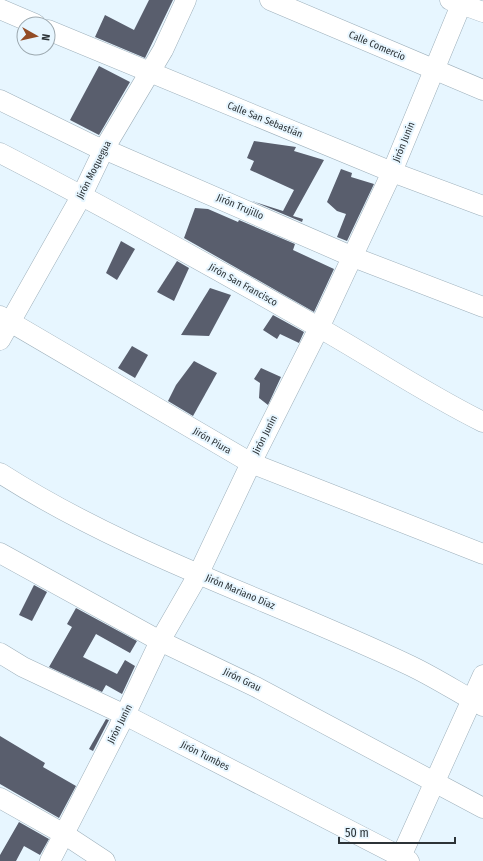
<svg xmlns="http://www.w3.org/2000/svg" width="483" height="861" font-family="'Fira Sans Condensed',sans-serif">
  <rect width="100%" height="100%" fill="#e7f6ff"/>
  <g fill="#595e6d">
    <path d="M 149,0 L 173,0 L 145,58 L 95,37 L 105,15 L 134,30 Z"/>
    <path d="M 99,66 L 130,82 L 99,135 L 70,120 Z"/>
    <path d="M 254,141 L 296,147 L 294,151 L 324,160 L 293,216 L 303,219 L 302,222 L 252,201 L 283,211 L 294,190 L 250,170 L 254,161 L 247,158 Z"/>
    <path d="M 341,169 L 352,173 L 351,177 L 374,184 L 347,241 L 337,237 L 346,214 L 337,211 L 327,202 Z"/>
    <path d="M 195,208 L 208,209 L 238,222 L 239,220 L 295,244 L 293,250 L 334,269 L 314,312 L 184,238 Z"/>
    <path d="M 121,241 L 135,249 L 117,280 L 106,273 Z"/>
    <path d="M 177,261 L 189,268 L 174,301 L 157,292 Z"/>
    <path d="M 210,288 L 231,295 L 209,336 L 181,335 Z"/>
    <path d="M 273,315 L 304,332 L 299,343 L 280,334 L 277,339 L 263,330 Z"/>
    <path d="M 132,346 L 148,355 L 135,378 L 118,368 Z"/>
    <path d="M 194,361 L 217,373 L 193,416 L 168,401 L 176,385 Z"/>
    <path d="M 261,368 L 281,377 L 268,405 L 259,398 L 260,383 L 254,379 Z"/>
    <path d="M 34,585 L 47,592 L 32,621 L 19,615 Z"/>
    <path d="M 76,608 L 137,641 L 130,653 L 96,634 L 83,657 L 117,674 L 125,660 L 135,666 L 122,694 L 106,685 L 102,692 L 49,667 L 72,627 L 67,624 Z"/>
    <path d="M 106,719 L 109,720 L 93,751 L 89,749 Z"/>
    <path d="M 0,736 L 45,763 L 43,767 L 76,786 L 59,818 L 0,784 Z"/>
    <path d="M 19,822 L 49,839 L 40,855 L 24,846 L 16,861 L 0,861 L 0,855 Z"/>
  </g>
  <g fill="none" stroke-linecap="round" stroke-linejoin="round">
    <defs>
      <g id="minor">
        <path d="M 270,0 L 483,90"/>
        <path d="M 450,0 L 483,12"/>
        <path d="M 0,9 L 35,24"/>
        <path d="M 48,30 L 392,172 L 483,206"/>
        <path d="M 0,100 L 94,146 L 104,149 L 353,257 L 483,307"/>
        <path d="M 0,153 C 107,208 213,267 318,327 C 373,358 426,394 483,422"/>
        <path d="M 0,316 L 251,463 L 483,554"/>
        <path d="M 0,340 L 82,195 L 104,149 L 163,50 L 186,0"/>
        <path d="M 0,473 C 128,555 275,601 411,666 C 436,678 459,693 483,706"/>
        <path d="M 0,553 L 160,641 L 256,687 L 483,808"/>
        <path d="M 0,653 L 23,667 L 125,715 L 409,861"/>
        <path d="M 0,798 L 64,834 L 105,861"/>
        <path d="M 50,861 L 125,715 L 160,641 L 198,575 L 251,463 L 319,328 L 392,172 L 463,0"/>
        <path d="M 399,861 L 483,675"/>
      </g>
    </defs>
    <use href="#minor" stroke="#9eb0bb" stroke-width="21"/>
    <use href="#minor" stroke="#fff" stroke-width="20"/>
  </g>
  <g text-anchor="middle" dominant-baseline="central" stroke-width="4" stroke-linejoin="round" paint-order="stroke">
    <g font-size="10" fill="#2c3337" stroke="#e7f6ff">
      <text transform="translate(377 46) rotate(23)">Calle Comercio</text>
      <text transform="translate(265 120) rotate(22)">Calle San Sebastián</text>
      <text transform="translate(404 142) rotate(-68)">Jirón Junín</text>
      <text transform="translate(94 170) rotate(-63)">Jirón Moquegua</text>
      <text transform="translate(240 207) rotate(23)">Jirón Trujillo</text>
      <text transform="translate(243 285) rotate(29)">Jirón San Francisco</text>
      <text transform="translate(265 435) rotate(-63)">Jirón Junín</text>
      <text transform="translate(212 441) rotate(30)">Jirón Piura</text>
      <text transform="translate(240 592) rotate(23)">Jirón Mariano Díaz</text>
      <text transform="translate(242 680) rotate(26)">Jirón Grau</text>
      <text transform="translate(120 724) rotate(-63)">Jirón Junín</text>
      <text transform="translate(205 756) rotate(27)">Jirón Tumbes</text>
    </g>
  </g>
  <g transform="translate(36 36) rotate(98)"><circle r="19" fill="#e7f6ff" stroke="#9ca8af"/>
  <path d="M0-3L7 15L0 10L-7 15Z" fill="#934c25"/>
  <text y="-6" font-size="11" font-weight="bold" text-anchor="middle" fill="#2c3337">N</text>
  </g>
  <path d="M339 837v6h116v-6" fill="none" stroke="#2c3337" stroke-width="2"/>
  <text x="345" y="837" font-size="12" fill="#2c3337" stroke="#e7f6ff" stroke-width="3" paint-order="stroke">50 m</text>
</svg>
